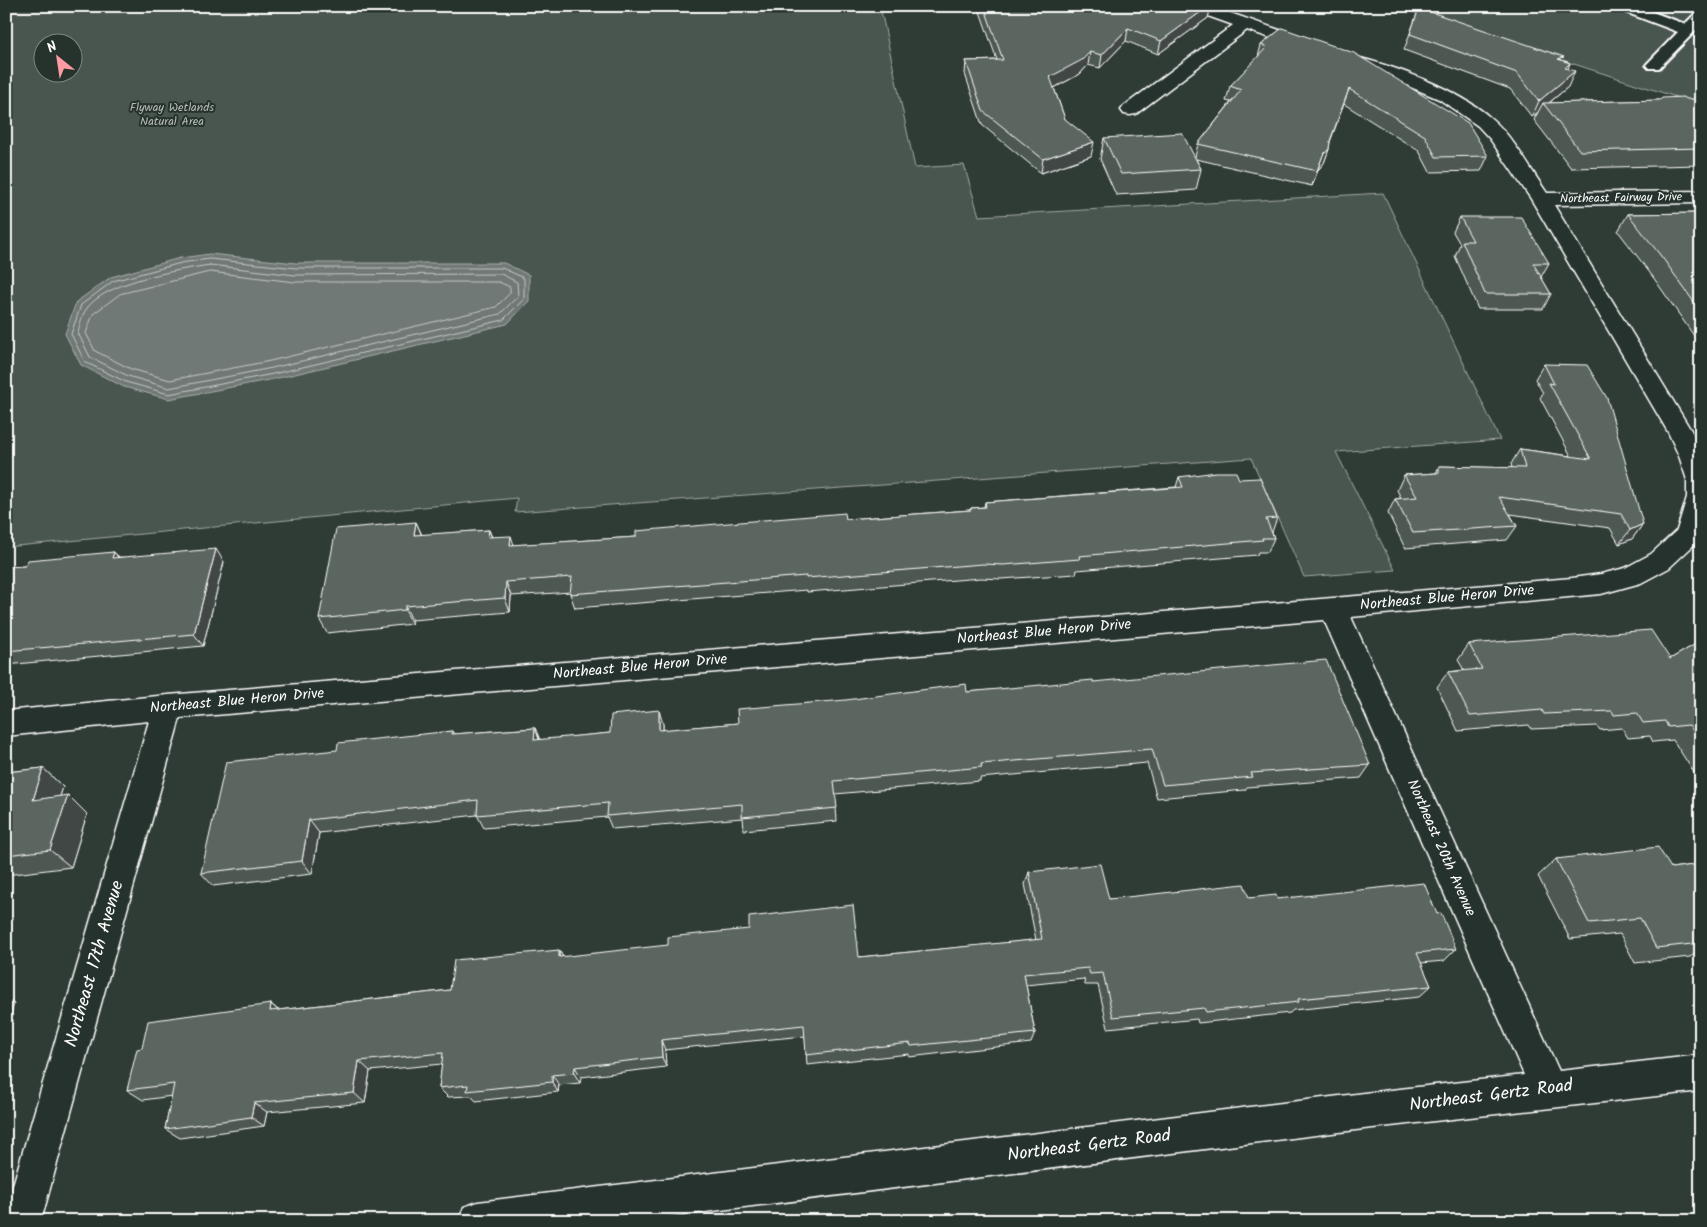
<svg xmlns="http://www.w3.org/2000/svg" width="1707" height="1227" font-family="Kalam,sans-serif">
  <rect width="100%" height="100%" fill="#2f3b35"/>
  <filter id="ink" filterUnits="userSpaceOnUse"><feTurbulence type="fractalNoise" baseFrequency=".02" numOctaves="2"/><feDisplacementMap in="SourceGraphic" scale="10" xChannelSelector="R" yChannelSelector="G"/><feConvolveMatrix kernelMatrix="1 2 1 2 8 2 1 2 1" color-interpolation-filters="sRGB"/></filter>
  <g filter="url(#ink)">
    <g fill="#4a544f" stroke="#a4aaa7" fill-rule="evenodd">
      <path d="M 6,6 L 880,6 L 915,168 L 964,165 L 979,216 L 1383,193 L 1500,440 L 1336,452 L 1395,570 L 1304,577 L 1251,458 L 515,512 L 517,498 L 6,547 ZM 42,42 L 72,42 L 72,72 L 42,72 Z"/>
      <path d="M 1394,6 L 1701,6 L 1701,105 Z"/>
    </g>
    <path fill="#707975" stroke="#a9afac" d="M 210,254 L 296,263 L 504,263 L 529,275 L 529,301 L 507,324 L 274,379 L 169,399 L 124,387 L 81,365 L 65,334 L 76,302 L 111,277 L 180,258 Z"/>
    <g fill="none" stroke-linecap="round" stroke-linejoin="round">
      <g stroke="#c6c9c8" stroke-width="1">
        <path d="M 210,259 L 296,268 L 502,268 L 524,278 L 524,299 L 503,320 L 273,374 L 169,394 L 126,382 L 85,362 L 71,334 L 81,305 L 113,281 L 181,263 Z"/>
        <path d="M 210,265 L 295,275 L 501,274 L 517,282 L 518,296 L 500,314 L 272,368 L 169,388 L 128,376 L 90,357 L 78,333 C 80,326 81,317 85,311 C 103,281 178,270 210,265 Z"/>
        <path d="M 210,272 L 295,282 L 499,282 L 510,287 L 510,293 L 496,307 L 270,361 L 170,380 L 131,369 L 95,351 L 86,333 L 93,314 L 120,294 Z"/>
      </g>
      <defs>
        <path id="service" d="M 1615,6 L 1636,6 L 1685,24 L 1696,13 L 1701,12 L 1701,25 L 1659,68 L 1649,68 L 1646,65 L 1678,32 L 1617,9 Z"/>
        <g id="minor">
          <path d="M 1186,6 L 1210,6 L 1317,43 L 1320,47 L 1317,51 L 1311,52 L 1247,30 L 1136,114 L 1130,115 L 1124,114 L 1121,110 L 1124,106 L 1233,25 L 1188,9 Z"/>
          <path d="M 1349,55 C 1394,66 1457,88 1492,119 C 1514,138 1530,169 1547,193 L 1701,191 L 1701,203 L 1554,205 L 1692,432 L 1701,451 L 1701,536 L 1697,542 L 1669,568 L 1641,583 L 1601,594 L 1351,617 L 1559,1071 L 1701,1055 L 1701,1091 L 1364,1129 L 634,1221 L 459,1221 L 464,1207 L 478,1202 L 1364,1093 L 1524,1075 L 1324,620 L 180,718 L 41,1221 L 6,1221 L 6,1209 L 149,721 L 6,736 L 6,711 L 168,695 L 1572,578 L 1601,574 L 1625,568 L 1651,554 L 1677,530 L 1687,497 L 1687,480 L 1679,456 L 1668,432 L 1531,199 L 1490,139 L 1478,126 L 1439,99 L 1408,86 L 1343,64 L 1340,60 L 1343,56 Z"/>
        </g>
      </defs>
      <use href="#service" stroke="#fff" stroke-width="4"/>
      <use href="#minor" stroke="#fff" stroke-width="3"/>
      <use href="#service" fill="#26332d" fill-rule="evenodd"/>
      <use href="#minor" fill="#26332d" fill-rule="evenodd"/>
    </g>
    <g fill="#4e5853" stroke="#fff">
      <path d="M 978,6 L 1211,6 L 1208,18 L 1158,54 L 1126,41 L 1100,68 L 1088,65 L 1080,74 L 1054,88 L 1065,119 L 1091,156 L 1041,173 L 982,125 L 965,74 L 966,61 L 997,60 Z"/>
      <path d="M 1419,8 L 1570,63 L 1568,69 L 1568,87 L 1549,103 L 1701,99 L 1701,165 L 1571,168 L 1534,120 L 1538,112 L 1532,117 L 1510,89 L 1404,50 Z"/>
      <path d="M 1282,28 L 1488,156 L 1481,171 L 1430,172 L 1419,151 L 1344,104 L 1330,142 L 1329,149 L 1324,163 L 1318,170 L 1312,186 L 1196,159 L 1201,169 L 1196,190 L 1116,195 L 1100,159 L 1104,138 L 1195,157 L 1198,144 L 1231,102 L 1226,101 L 1230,86 L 1258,57 L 1261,45 Z"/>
      <path d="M 1701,213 L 1701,346 L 1653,277 L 1618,231 L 1628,214 Z"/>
      <path d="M 1460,217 L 1549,263 L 1541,277 L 1551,294 L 1543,309 L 1478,309 L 1455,256 L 1460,244 L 1453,232 Z"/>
      <path d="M 1544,364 L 1643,524 L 1632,539 L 1619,544 L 1610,528 L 1510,514 L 1517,526 L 1507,540 L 1405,548 L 1388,513 L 1395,499 L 1401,498 L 1397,490 L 1404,475 L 1436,473 L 1439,466 L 1512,468 L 1511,464 L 1520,449 L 1571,456 L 1540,398 L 1543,393 L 1535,379 Z"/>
      <path d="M 1179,477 L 1239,479 L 1277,518 L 1272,532 L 1274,538 L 1268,552 L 1258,552 L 1257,555 L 1077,570 L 1076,574 L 1001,579 L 981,578 L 807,592 L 807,590 L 575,608 L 570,594 L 571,592 L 511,596 L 510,612 L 412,620 L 412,624 L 327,633 L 319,619 L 416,522 L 422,535 L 489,530 L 492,537 L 514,545 L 636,537 L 846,519 L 970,510 L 971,508 L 984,507 L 985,502 L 1176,487 Z"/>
      <path d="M 114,552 L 119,557 L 224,562 L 203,646 L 6,665 L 6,567 L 25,566 Z"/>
      <path d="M 1701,641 L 1701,771 L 1695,774 L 1673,740 L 1653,742 L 1650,736 L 1628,738 L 1622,728 L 1600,730 L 1597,726 L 1531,729 L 1529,725 L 1458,731 L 1437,687 L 1448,672 L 1464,670 L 1458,660 L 1469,644 L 1670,659 Z"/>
      <path d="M 1093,682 L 1370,765 L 1361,778 L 1247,787 L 1245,790 L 1157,798 L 1147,763 L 980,778 L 980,781 L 835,794 L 837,821 L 744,830 L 743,818 L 612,829 L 607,817 L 484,828 L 477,815 L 319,833 L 312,874 L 213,886 L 201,873 L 337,750 L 452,731 L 454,734 L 535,728 L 540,740 L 610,733 L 663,724 L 663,730 L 738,723 L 967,692 Z"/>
      <path d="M 43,768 L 63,787 L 60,796 L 87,814 L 71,867 L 6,875 L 6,772 Z"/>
      <path d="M 1556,859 L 1671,868 L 1701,864 L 1701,950 L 1690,957 L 1635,963 L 1620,934 L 1570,939 L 1538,876 Z"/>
      <path d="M 1029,872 L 1109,899 L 1249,898 L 1277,899 L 1437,914 L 1456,949 L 1444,961 L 1421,963 L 1431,986 L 1419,997 L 1293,1010 L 1290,1013 L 1198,1023 L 1197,1019 L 1108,1028 L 1098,985 L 1085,985 L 1084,979 L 1026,985 L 1035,1033 L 1031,1043 L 909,1057 L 909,1054 L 807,1065 L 805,1036 L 719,1044 L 665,1050 L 666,1067 L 581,1077 L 580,1083 L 559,1085 L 558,1092 L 476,1101 L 471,1096 L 448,1097 L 439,1088 L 442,1064 L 370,1071 L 365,1103 L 267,1112 L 264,1126 L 180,1138 L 165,1129 L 172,1096 L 143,1100 L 127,1090 L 142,1048 L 271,1004 L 278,1010 L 450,990 L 559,950 L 563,957 L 859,957 L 1036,940 L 1025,884 Z"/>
    </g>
    <g fill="#404744" stroke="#fff">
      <path d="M 1209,6 L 1211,6 L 1208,18 L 1158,54 L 1161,41 Z"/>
      <path d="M 1128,28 L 1126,41 L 1100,68 L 1102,55 Z"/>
      <path d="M 1090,52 L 1088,65 L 1080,74 L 1048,91 L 1050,77 Z"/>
      <path d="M 1575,71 L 1568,87 L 1545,106 L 1543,103 L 1538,112 L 1532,117 L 1539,101 Z"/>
      <path d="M 1349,89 L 1326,152 L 1329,149 L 1324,163 L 1318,170 L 1312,186 L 1323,155 Z"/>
      <path d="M 1094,142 L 1091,156 L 1041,173 L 1043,159 Z"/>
      <path d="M 416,522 L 422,536 L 414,535 Z"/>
      <path d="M 1643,524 L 1632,539 L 1619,544 L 1630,530 Z"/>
      <path d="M 489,530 L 494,544 L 488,537 Z"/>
      <path d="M 511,536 L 516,551 L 510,545 Z"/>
      <path d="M 216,549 L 224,562 L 203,646 L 194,634 Z"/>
      <path d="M 114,552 L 124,565 L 112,558 Z"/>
      <path d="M 506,582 L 511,596 L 510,612 L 505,598 Z"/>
      <path d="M 405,606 L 412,620 L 412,624 L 405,610 Z"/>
      <path d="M 659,710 L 663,724 L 663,744 L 659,730 Z"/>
      <path d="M 535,728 L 540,742 L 534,740 Z"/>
      <path d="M 43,768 L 63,787 L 53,818 L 33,800 Z"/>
      <path d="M 68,795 L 87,814 L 71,867 L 50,850 Z"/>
      <path d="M 309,820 L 319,833 L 312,874 L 302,861 Z"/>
      <path d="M 559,950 L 565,961 L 559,957 Z"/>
      <path d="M 6,999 L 14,1004 L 6,1029 Z"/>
      <path d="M 271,1004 L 283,1015 L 270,1011 Z"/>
      <path d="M 661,1040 L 665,1050 L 666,1067 L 662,1057 Z"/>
      <path d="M 359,1061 L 370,1071 L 365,1103 L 354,1093 Z"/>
      <path d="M 575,1067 L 581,1077 L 580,1083 L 574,1073 Z"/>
      <path d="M 552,1075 L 559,1085 L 558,1092 L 552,1082 Z"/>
      <path d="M 254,1103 L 267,1112 L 264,1126 L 251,1117 Z"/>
    </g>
    <g fill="#5b6661" stroke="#fff">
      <path d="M 984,6 L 1209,6 L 1161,41 L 1128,28 L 1102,55 L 1090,52 L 1082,60 L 1050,77 L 1065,119 L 1094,142 L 1043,159 L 983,111 L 966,61 L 1003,60 Z"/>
      <path d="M 1419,8 L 1564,57 L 1558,59 L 1570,63 L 1565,68 L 1575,71 L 1539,101 L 1517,73 L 1410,34 Z"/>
      <path d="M 1282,28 L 1354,53 L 1468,123 L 1488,156 L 1436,157 L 1425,136 L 1349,89 L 1330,141 L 1329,149 L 1323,155 L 1317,171 L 1198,144 L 1241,90 L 1230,86 L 1267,47 L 1261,45 Z"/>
      <path d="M 1683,97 L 1687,99 L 1701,99 L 1701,148 L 1580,151 L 1543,103 L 1660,100 L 1662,98 Z"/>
      <path d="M 1182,133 L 1201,169 L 1121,174 L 1104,138 Z"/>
      <path d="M 1701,213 L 1701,312 L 1664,260 L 1628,214 Z"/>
      <path d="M 1460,217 L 1521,217 L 1549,263 L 1533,263 L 1551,294 L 1485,294 L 1462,241 L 1473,241 Z"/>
      <path d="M 1544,364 L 1587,365 L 1607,398 L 1643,524 L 1630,530 L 1621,514 L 1499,497 L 1517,526 L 1413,533 L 1395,499 L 1417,497 L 1404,475 L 1437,473 L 1439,472 L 1439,466 L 1525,468 L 1520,449 L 1591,459 L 1549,383 L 1554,384 Z"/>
      <path d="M 1216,472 L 1236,472 L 1239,479 L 1260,478 L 1277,518 L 1266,519 L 1274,538 L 1262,538 L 1263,540 L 1079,556 L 1080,559 L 1003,565 L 983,564 L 806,578 L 806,576 L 570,594 L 572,577 L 506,582 L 505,598 L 405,606 L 405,610 L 319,619 L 336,529 L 416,522 L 414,535 L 489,530 L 488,537 L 511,536 L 510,545 L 636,537 L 636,531 L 845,513 L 846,519 L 971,510 L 971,508 L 986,507 L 985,502 L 1183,487 L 1179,477 Z"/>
      <path d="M 216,549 L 194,634 L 6,651 L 6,567 L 25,566 L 28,560 L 114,552 L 112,558 Z"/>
      <path d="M 1651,630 L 1670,659 L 1701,641 L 1701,743 L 1689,725 L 1668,727 L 1665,721 L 1643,723 L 1637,713 L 1614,715 L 1612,711 L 1544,714 L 1542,710 L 1470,716 L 1448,672 L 1482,669 L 1469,644 Z"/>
      <path d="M 1326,660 L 1370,765 L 1251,773 L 1253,777 L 1163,785 L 1152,749 L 981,764 L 982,767 L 834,781 L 837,808 L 742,817 L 742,804 L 607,816 L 608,803 L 477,815 L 478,800 L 309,820 L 302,861 L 201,873 L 226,762 L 337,750 L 338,743 L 452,731 L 452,734 L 535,728 L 534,740 L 610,733 L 611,715 L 659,710 L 659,730 L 738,723 L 737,709 L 846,700 L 966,684 L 967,692 L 1093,680 L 1093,682 Z"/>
      <path d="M 43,768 L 33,800 L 68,795 L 50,850 L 6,855 L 6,772 Z"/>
      <path d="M 1658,847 L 1671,868 L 1701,864 L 1701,943 L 1656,948 L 1640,918 L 1589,923 L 1556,859 Z"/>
      <path d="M 1100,864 L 1109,899 L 1244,884 L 1249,898 L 1276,895 L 1277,899 L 1424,883 L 1437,914 L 1441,913 L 1456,949 L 1417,953 L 1431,986 L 1298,999 L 1299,1002 L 1206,1012 L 1204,1008 L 1113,1017 L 1103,973 L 1090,974 L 1088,968 L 1024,974 L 1035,1033 L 911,1046 L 910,1043 L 806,1055 L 804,1025 L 717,1034 L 661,1040 L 662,1057 L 575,1067 L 574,1073 L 552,1075 L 552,1082 L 467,1091 L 468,1085 L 439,1088 L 443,1053 L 359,1061 L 354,1093 L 254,1103 L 251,1117 L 165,1129 L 174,1084 L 127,1090 L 137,1049 L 142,1048 L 148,1021 L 271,1004 L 270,1011 L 450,990 L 454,960 L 559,950 L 559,957 L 668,945 L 668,937 L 749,929 L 749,917 L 853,905 L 859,957 L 1042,939 L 1029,872 Z"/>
    </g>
  </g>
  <g text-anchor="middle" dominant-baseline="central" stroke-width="4" stroke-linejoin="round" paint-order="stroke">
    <g font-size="12" fill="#b7bbb9" stroke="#26332d">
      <text x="172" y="107">Flyway Wetlands<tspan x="172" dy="14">Natural Area</tspan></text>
    </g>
    <g font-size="12" fill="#fff" stroke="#26332d">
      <text transform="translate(1621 198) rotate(-1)">Northeast Fairway Drive</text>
    </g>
    <g font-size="15" fill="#fff" stroke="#26332d">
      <text transform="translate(1447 598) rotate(-5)">Northeast Blue Heron Drive</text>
      <text transform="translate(1044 632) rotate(-5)">Northeast Blue Heron Drive</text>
      <text transform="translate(640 667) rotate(-5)">Northeast Blue Heron Drive</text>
      <text transform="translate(237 701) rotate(-5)">Northeast Blue Heron Drive</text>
      <text transform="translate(1441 848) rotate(66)">Northeast 20th Avenue</text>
    </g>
    <g font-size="18" fill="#fff" stroke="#26332d">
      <text transform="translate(95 964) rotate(-74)">Northeast 17th Avenue</text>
      <text transform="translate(1491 1096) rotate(-7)">Northeast Gertz Road</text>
      <text transform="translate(1089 1146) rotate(-7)">Northeast Gertz Road</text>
    </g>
  </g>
  <rect width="1707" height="1227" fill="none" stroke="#26332d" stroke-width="25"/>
  <rect x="12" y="12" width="1682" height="1202" fill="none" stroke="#fff" stroke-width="2" filter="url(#ink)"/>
  <g transform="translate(58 58) rotate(330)"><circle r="24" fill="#26332d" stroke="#7d8581"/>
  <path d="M0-4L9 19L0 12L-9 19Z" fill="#ff9aa2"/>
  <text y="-8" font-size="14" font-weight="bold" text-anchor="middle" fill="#ffffff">N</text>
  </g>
</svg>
